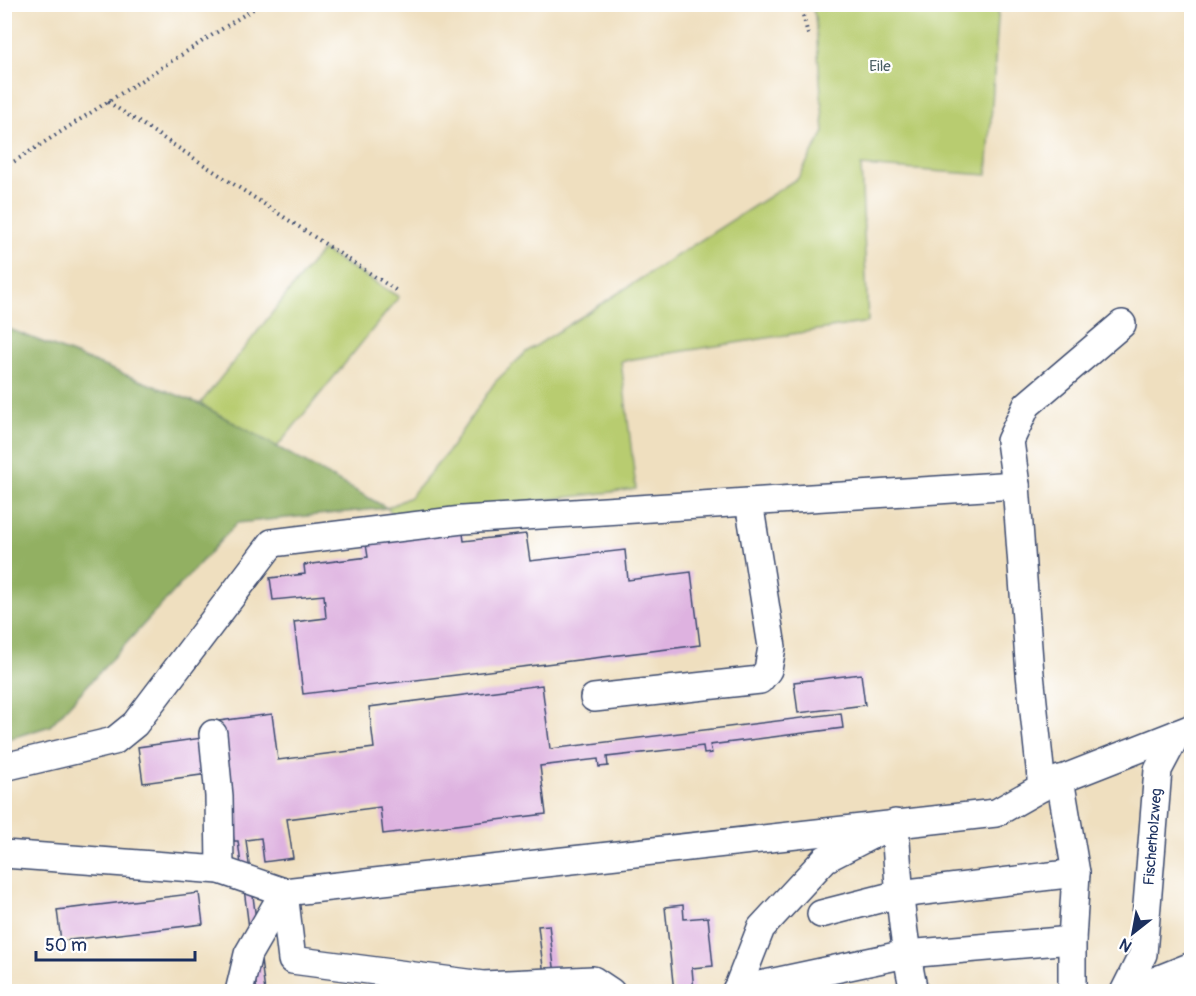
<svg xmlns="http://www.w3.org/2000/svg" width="1196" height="996" font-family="Pangolin,sans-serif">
  <rect width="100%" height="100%" fill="#fff"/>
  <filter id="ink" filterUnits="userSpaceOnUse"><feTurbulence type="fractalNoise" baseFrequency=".0167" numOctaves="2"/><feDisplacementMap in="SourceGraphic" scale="12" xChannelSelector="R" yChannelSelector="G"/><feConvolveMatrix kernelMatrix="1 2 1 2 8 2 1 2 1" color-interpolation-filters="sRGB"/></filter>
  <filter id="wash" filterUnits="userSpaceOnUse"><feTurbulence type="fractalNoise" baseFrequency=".008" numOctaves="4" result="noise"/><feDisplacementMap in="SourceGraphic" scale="24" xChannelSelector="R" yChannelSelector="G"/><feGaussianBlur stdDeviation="1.35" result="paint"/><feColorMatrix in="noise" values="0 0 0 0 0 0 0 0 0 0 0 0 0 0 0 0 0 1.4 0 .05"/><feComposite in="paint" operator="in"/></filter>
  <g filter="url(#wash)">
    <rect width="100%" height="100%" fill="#efdfbf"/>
    <g fill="#b8cc6f" stroke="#6a7e66" stroke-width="1.5">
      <path d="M 811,5 L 999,5 L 987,175 L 861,166 L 868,322 L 621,361 L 636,489 L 396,518 L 387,508 L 410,497 L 447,453 L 495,382 L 526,352 L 798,178 L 824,132 L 815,16 Z"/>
      <path d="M 322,250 L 399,297 L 277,447 L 200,404 Z"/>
    </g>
    <path fill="#92b062" stroke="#567060" stroke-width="1.5" d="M 4,327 L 200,404 L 387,508 L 237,523 L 50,726 L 5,740 Z"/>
    <g id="blocks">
      <g fill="#deb2e0">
        <path d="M 462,526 L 464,541 L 526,534 L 530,561 L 625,550 L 628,580 L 691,572 L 700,645 L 303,694 L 294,622 L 326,618 L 324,595 L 273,600 L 270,578 L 305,574 L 304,565 L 368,557 L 365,538 Z"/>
        <path d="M 861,674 L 865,705 L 798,713 L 794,682 Z"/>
        <path d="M 542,685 L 550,749 L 841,713 L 843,728 L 710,745 L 712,753 L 704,754 L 703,746 L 607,757 L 608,766 L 599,767 L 598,759 L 540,766 L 546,814 L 383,834 L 380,807 L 287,819 L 293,858 L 264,862 L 261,838 L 246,840 L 265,992 L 257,992 L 238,841 L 234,841 L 219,721 L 272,714 L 278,760 L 374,748 L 369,707 Z"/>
        <path d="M 202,738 L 208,774 L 143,783 L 138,747 Z"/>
        <path d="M 199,893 L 203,924 L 61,941 L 57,910 Z"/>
        <path d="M 683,905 L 684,919 L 708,917 L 713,966 L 692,968 L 694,992 L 674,992 L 665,907 Z"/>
        <path d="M 549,925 L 557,992 L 546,992 L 538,926 Z"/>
      </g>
    </g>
  </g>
  <g filter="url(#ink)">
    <use href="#blocks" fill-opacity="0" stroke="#3b496d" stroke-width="1.5"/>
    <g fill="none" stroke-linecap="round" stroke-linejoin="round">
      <defs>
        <g id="minor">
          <path d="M 1016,485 L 1010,441 L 1027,405 L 1122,324"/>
          <path d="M 594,698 L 760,680 L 768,670 L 772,647 L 749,502"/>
          <path d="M 213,734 L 219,796 L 220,870"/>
          <path d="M 4,767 L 114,741 L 135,724 L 272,543 L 462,520 L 1016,485 L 1030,674 L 1042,787"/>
          <path d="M 1060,779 L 1076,873 L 1072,940 L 1072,990 L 1070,992"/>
          <path d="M 4,854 L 220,870 L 284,892 L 996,813 L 1042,787 L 1192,728"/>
          <path d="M 284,892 L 292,960 L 483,985 L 593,980 L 611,992"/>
          <path d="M 821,914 L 899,894 L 1076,873"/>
          <path d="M 736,990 L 906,954 L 1072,940"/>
          <path d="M 239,992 L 248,954 L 284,892"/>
          <path d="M 736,992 L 761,928 L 825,859 L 895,823 C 898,880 902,936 914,992"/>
          <path id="s1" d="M 1124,992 L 1143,954 L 1158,770 L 1177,734"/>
          <path d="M 1127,992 L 1192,966"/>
        </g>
      </defs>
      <use href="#minor" stroke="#3b496d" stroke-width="30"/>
      <g stroke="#3b496d" stroke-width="4" stroke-dasharray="1.5 4.5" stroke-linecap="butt">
        <path d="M 800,4 L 809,38"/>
        <path d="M 108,102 L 397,291"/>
        <path d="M 4,168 L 261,4"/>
        <path d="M 4,468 L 4,481"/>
      </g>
      <use href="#minor" stroke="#fff" stroke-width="27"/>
    </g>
  </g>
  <g text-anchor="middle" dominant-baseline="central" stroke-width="4.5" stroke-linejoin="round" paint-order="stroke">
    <g font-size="15" fill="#4a5e63" stroke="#fff">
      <text x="880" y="66">Eile</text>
    </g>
    <g font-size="15" fill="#1b2f5e" stroke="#fff">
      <text stroke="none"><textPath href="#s1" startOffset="160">Fischerholzweg</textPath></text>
    </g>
  </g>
  <rect width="1196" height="996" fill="none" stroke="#fff" stroke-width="24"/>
  <g transform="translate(1133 933) rotate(211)" stroke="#ffffff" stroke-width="4.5" paint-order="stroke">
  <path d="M0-4.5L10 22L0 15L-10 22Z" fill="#1b2f5e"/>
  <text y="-9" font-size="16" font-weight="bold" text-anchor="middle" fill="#1b2f5e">N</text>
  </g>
  <path d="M36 951v9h159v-9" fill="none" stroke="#1b2f5e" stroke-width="3"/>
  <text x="45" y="951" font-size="18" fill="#1b2f5e" stroke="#ffffff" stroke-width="4.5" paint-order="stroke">50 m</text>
</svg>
